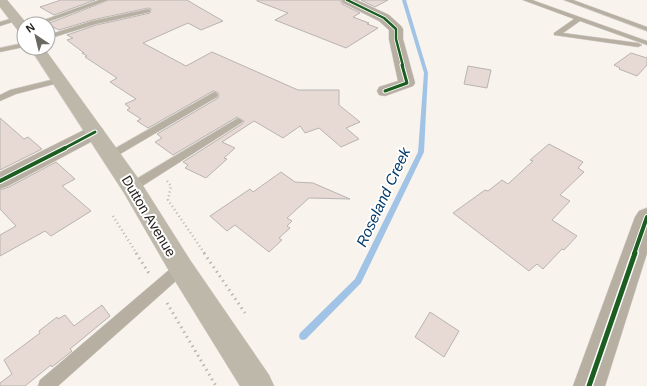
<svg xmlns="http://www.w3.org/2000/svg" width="647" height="386" font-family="Arial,sans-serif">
  <rect width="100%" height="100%" fill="#f8f3ed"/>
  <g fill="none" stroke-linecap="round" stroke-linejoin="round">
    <path fill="#a1c3e5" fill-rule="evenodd" d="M 402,0 L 406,0 L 428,73 L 424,152 L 361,283 L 306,339 L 303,340 L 300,339 L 299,336 L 300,333 L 355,279 L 418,152 L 424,73 Z"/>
  </g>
  <g fill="#e7d9d3" stroke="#b9b4b1">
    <path d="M 61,0 L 95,0 L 54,15 L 40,7 Z"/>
    <path d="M 109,0 L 187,0 L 197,6 L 223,21 L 201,30 L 188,23 L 143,43 L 186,66 L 212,52 L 298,90 L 339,90 L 339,105 L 360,122 L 346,128 L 359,139 L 341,147 L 319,128 L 305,133 L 300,126 L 283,138 L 254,121 L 222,142 L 235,148 L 224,158 L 227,159 L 206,178 L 185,168 L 188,165 L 183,162 L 242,124 L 244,121 L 237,117 L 173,155 L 155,142 L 162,138 L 157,134 L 218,98 L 219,94 L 217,92 L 213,91 L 148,128 L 137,121 L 141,119 L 127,110 L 130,108 L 125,104 L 136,99 L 110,82 L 117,78 L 85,57 L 87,56 L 82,53 L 84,53 L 67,40 L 73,38 L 67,35 L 96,25 L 150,13 L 151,9 L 148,8 L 92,20 L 59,30 L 47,24 Z"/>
    <path d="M 257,0 L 340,0 L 342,4 L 360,13 L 353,17 L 369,23 L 367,24 L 378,28 L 346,48 L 275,20 L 288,13 L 257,1 Z"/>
    <path d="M 361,0 L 388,0 L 375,7 Z"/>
    <path d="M 631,53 L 647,58 L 647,65 L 637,76 L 619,69 L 620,68 L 614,65 Z"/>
    <path d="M 468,66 L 491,70 L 487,88 L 464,84 Z"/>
    <path d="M 0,118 L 24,139 L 28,137 L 42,149 L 0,170 Z"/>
    <path d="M 549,144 L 583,162 L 578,168 L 584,172 L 560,195 L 570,201 L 552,220 L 577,236 L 564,250 L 562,249 L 543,269 L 537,264 L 529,271 L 453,213 L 485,190 L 488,191 L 502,180 L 508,184 L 533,161 L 530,160 Z"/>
    <path d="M 56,162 L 75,179 L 62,186 L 91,211 L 51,236 L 45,231 L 0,256 L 0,235 L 16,226 L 0,209 L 0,190 L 9,187 Z"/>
    <path d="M 281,172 L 295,182 L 313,183 L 350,199 L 309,198 L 287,218 L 292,221 L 287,226 L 290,228 L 279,238 L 282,240 L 269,252 L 235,225 L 227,231 L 210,216 L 250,189 L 253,192 Z"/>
    <path d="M 102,305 L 110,316 L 70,349 L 72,351 L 52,367 L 51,365 L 25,386 L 0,386 L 0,383 L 12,374 L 4,360 L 40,333 L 39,331 L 57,317 L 58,319 L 65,315 L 74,326 Z"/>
    <path d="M 430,312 L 459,331 L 444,357 L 415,337 Z"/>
  </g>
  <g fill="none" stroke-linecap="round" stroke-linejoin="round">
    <defs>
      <g id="service">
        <path d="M 99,0 L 108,0 L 42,24 L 33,24 Z"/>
        <path d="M 523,0 L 532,0 L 647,41 L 647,45 L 580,21 L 563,33 L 638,43 L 642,45 L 638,47 L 554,35 L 554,33 L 574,19 Z"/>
        <path d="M 564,0 L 573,0 L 647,27 L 647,31 Z"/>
        <path d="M 148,9 L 150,10 L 150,12 L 96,24 L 48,39 L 48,35 L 92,21 Z"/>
        <path d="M 17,17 L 20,19 L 19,20 L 0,26 L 0,22 Z"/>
        <path d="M 24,43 L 24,47 L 0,52 L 0,48 Z"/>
        <path d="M 59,78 L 63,80 L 62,82 L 16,94 L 0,101 L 0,95 L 10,90 Z"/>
        <path d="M 214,92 L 217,93 L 218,95 L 217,97 L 115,157 L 111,158 L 106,155 L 107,153 Z"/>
        <path d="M 238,118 L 243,121 L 241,123 L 136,190 L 128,190 L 127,187 L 128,184 Z"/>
        <path d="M 181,262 L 186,264 L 187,268 L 186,272 L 58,386 L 38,386 L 40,380 L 176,264 Z"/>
      </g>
      <g id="minor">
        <path d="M 341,0 L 357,0 L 389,15 L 401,26 L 403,29 L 403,39 L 415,83 L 413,86 L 385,96 L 379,95 L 377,91 L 379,87 L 398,81 L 389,39 L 389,30 L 379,21 L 343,3 Z"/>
        <path d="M 95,126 L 102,128 L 104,132 L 102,136 L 8,186 L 0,189 L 0,172 L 88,128 Z"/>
        <path d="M 647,208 L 647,253 L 605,386 L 573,386 L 635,217 L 639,211 Z"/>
      </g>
      <g id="secondary">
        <path d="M 0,0 L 7,0 L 27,24 L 24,24 L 24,33 L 19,32 L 0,7 Z"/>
        <path d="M 30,48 L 44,48 L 140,181 L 190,260 L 269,375 L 274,386 L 240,386 L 172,276 L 124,193 Z"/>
      </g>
    </defs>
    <use href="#service" stroke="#d5d1cc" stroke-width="1"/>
    <use href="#minor" stroke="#d5d1cc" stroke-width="1"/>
    <use href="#secondary" stroke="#d5d1cc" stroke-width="1"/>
    <g stroke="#bcb7ac" stroke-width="2.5" stroke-dasharray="1 3" stroke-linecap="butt">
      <path d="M 167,181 L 171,186 L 168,200 L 205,254"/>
      <path d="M 113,216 L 137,254"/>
    </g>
    <g stroke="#bcb7ac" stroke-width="3" stroke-dasharray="1.5 4" stroke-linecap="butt">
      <path d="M 136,253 L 150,275"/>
      <path d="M 204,253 L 245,313"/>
      <path d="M 167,303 L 216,386"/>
    </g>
    <use href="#service" fill="#b7afa2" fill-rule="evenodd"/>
    <use href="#minor" fill="#b7afa2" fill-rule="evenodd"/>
    <use href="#secondary" fill="#beb8aa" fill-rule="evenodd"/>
    <defs>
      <path id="cycleway-far3" d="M 347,0 L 384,18 L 396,29 L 396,39 L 403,66"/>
      <g id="cycleway-far2">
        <path d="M 385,91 L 407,83 L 402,65"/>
        <path d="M 63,149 L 95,132"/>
      </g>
      <g id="cycleway-far1">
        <path d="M 0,181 L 65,148"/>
        <path d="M 634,254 L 647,217"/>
      </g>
      <path id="cycleway" d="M 589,386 L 635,253"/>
    </defs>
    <use href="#cycleway-far3" stroke="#fff" stroke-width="4"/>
    <use href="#cycleway-far2" stroke="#fff" stroke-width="5"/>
    <use href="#cycleway-far1" stroke="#fff" stroke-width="6"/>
    <use href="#cycleway" stroke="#fff" stroke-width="8"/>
    <use href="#cycleway-far3" stroke="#1b5e20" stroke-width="2.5"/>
    <use href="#cycleway-far2" stroke="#1b5e20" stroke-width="3"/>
    <use href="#cycleway-far1" stroke="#1b5e20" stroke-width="4"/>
    <use href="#cycleway" stroke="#1b5e20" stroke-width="5"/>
  </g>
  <g text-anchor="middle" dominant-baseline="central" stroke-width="4" stroke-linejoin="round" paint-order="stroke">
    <g font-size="14" fill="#201d19" stroke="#fff">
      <text transform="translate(149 216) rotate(59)">Dutton Avenue</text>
    </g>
    <g font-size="15" font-style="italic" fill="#003968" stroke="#fff">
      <text transform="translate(383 197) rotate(-65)">Roseland Creek</text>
    </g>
  </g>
  <g transform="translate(36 36) rotate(325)"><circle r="19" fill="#ffffff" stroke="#a6a5a3"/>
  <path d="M0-3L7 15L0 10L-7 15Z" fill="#6c6863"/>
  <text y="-6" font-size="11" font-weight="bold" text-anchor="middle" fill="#201d19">N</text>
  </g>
</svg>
